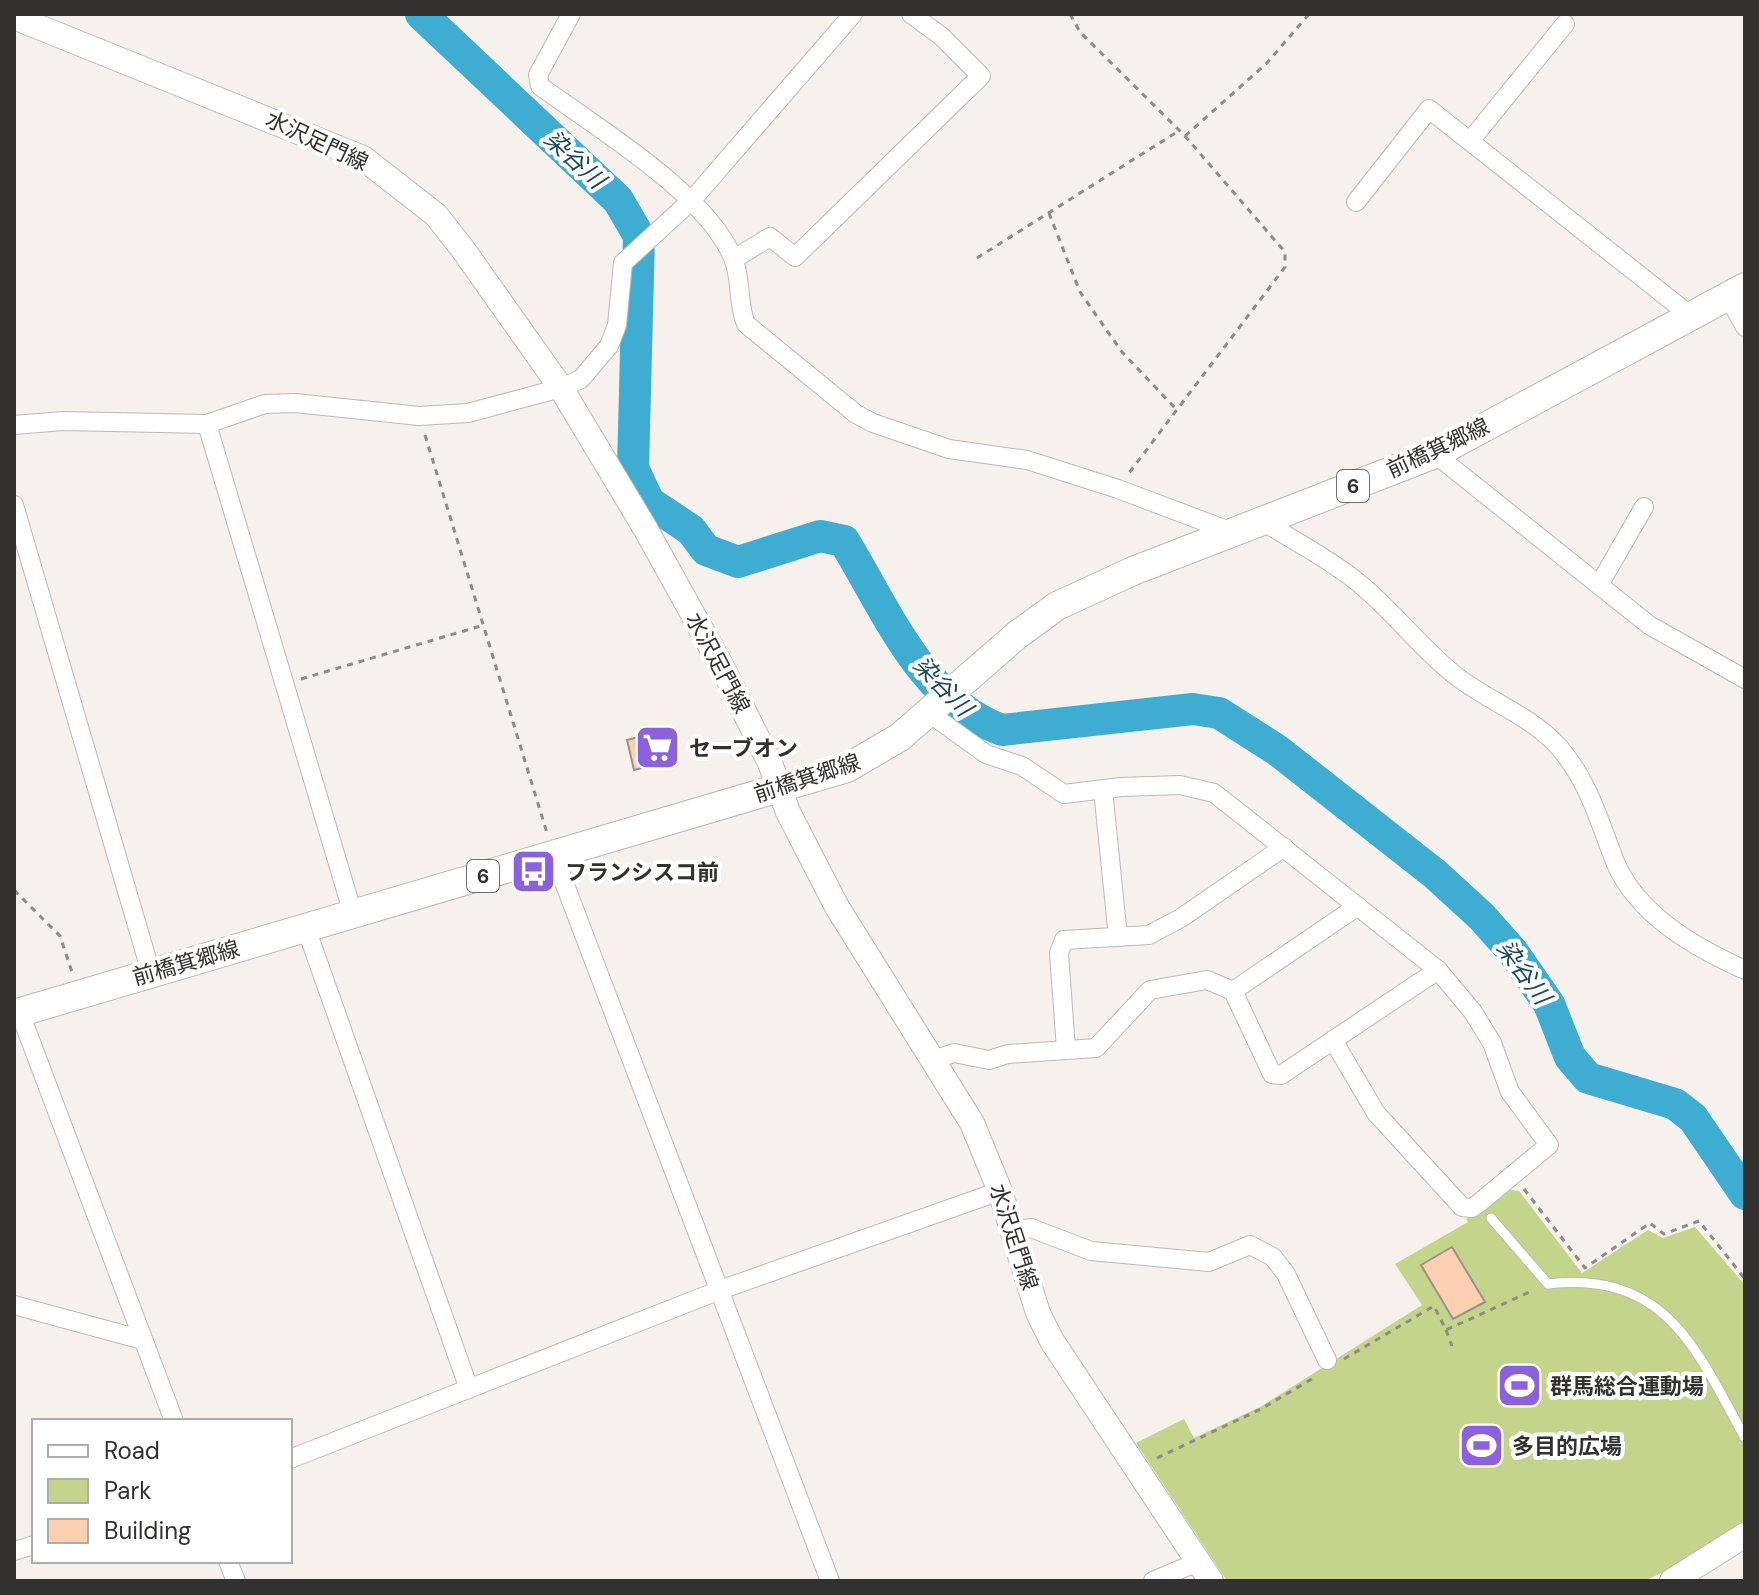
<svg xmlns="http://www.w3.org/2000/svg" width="1759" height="1595" font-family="'DM Sans','Noto Sans JP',sans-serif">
  <rect width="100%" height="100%" fill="#f7f1ed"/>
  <path fill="#c4d48b" d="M 1505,1189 L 1519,1191 L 1582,1273 L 1648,1230 L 1663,1238 L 1695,1227 L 1745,1285 L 1745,1521 L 1692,1559 L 1644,1581 L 1227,1581 L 1136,1443 L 1184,1419 L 1194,1438 L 1260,1407 L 1422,1305 L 1395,1264 L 1468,1222 L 1466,1219 Z"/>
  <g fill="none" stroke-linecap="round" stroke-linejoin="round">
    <path stroke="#3fadd2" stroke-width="32" d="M 421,14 L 618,200 L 639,236 L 633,468 L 649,502 L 691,530 L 706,550 L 738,562 L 820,536 L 844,541 C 886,609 922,701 1002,730 L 1193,709 L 1219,713 L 1277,750 L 1435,874 L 1482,917 L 1513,952 L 1549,1004 L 1570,1057 L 1588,1078 L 1675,1104 L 1693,1118 L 1745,1194"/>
  </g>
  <g fill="#ffcfb1" stroke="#98928f" stroke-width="2">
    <path d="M 665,730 L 673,760 L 634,770 L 627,740 Z"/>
    <path d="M 1452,1247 L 1485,1302 L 1453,1319 L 1421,1265 Z"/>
  </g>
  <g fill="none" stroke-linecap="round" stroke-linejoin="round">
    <defs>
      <path id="lane" d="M 1491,1218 L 1548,1284 C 1667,1271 1696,1349 1745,1438"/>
      <g id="street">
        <path d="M 571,14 L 538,75 L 540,86 C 597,128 706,193 733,258 C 742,279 737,303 746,324 L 856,414 L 873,423 L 949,449 L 1027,460 L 1118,489 L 1232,532"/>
        <path d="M 1470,141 L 1565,24"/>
        <path d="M 1356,202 L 1429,109 L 1691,316"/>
        <path d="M 734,259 L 770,237 L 795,257 L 981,76 L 941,36 L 911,14"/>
        <path d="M 1728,296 L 1745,327"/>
        <path d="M 207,424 L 353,914"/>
        <path d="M 14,425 L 63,421 L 207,424 L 265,404 L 295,403 L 419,416 L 468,413 L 561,388 L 581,379 L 609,346 L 617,325 L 623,263 L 692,200 L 853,14"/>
        <path d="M 1435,454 L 1649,625 L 1745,679"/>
        <path d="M 14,505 L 151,973"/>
        <path d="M 1262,521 C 1293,540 1326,557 1355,580 C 1391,608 1419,647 1456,676 C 1488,701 1529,715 1557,745 C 1588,779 1599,821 1616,864 C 1639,916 1696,948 1745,970"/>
        <path d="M 1599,585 L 1644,507"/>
        <path d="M 929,713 L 986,754 L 1022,766 L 1064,794 L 1121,787 L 1180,785 L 1214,793 L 1438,970 L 1473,1012 L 1492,1043 L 1510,1092 L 1549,1145 L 1479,1203 L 1472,1208 L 1462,1207 L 1376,1113 L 1333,1040"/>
        <path d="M 1103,790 L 1118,937"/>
        <path d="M 554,856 L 830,1581"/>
        <path d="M 306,928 L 469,1389"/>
        <path d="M 1233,991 L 1358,906"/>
        <path d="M 20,1013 L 174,1421"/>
        <path d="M 1066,1049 L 1059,953 L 1064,940 L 1149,935 L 1181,918 L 1284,847"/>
        <path d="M 933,1060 L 954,1053 L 989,1060 L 1008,1054 L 1096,1048 L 1150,990 L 1207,980 L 1233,991 L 1272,1074 L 1281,1075 L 1438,970"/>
        <path d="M 1012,1231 L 1031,1228 L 1091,1251 L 1209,1262 L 1250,1245 L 1273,1257 L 1286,1274 L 1327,1360"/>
        <path d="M 14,1305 L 143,1340"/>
        <path d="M 290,1459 L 720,1290 L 1000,1191"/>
        <path d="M 14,1551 L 34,1545"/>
        <path d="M 228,1561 L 236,1581"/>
        <path d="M 1153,1581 L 1200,1561"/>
      </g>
      <g id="secondary">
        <path d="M 14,17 L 363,158 L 436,215 L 462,248 L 561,388 L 645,528 L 721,665 L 770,763 L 788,812 L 837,907 L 972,1123 L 1000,1191 L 1038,1313 L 1052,1341 L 1211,1581"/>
        <path d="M 1672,1581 L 1745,1535"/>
      </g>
      <path id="primary" d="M 14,1014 L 847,768 L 900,737 L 1017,635 L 1057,606 L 1133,571 L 1435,454 L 1745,287"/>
    </defs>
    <use href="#lane" stroke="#bdb8b4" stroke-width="11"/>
    <use href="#street" stroke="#bdb8b4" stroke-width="20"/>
    <use href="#secondary" stroke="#bdb8b4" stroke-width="26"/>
    <use href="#primary" stroke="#bdb8b4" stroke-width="30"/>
    <g stroke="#8f8b88" stroke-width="3" stroke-dasharray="6 6" stroke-linecap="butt">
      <path d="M 1070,14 L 1080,32 L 1185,136 L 1285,252 L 1285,267 L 1129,473"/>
      <path d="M 1185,136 L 1267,63 L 1309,14"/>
      <path d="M 1049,213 L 1080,292 L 1122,352 L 1176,409"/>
      <path d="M 977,258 L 1177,132"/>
      <path d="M 425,435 L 547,833"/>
      <path d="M 301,679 L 484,625"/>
      <path d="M 14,890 L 60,936 L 72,972"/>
      <path d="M 1524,1189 L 1585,1268 L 1650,1223 L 1664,1234 L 1699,1221 L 1745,1279"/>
      <path d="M 1446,1330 L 1452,1346"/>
      <path d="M 1344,1359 L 1434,1306 L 1446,1330 L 1534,1290"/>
      <path d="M 1157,1458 L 1261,1409 L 1317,1376"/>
    </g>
    <use href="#lane" stroke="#fff" stroke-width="9"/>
    <use href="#street" stroke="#fff" stroke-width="18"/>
    <use href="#secondary" stroke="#fff" stroke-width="24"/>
    <use href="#primary" stroke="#fff" stroke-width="28"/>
  </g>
  <defs>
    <symbol id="supermarket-square" viewBox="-11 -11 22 22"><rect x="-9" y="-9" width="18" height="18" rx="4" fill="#8b62dc" stroke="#fff"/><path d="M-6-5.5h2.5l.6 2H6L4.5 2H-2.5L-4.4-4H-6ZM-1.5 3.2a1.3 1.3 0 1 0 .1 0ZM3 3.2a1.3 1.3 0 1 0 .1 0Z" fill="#fff"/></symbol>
    <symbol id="bus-square" viewBox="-11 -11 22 22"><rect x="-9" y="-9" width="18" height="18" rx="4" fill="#8b62dc" stroke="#fff"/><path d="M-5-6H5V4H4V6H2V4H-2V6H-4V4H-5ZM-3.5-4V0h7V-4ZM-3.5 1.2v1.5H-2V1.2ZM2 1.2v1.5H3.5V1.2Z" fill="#fff"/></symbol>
    <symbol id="stadium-square" viewBox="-11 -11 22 22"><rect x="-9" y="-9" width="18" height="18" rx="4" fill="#8b62dc" stroke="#fff"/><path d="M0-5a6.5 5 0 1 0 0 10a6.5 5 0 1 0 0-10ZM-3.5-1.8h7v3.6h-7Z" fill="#fff"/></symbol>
  </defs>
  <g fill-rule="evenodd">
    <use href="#supermarket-square" x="632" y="722" width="51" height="51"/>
    <use href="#bus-square" x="508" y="846" width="51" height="51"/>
    <use href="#stadium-square" x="1494" y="1360" width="51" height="51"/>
    <use href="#stadium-square" x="1456" y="1420" width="51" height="51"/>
  </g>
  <g text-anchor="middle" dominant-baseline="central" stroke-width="8" stroke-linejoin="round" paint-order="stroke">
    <g fill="#fff" stroke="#706f6d" stroke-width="2">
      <rect x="1337" y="470" width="32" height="32" rx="6"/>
      <rect x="467" y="860" width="32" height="32" rx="6"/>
    </g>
    <g font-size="20" font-weight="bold" fill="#33312f">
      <text x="1353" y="486">6</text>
      <text x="483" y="876">6</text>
    </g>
    <g font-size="22" fill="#33312f" stroke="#fff">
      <text transform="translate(317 141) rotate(25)">水沢足門線</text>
      <text transform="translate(1438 448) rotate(-25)">前橋箕郷線</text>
      <text transform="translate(718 663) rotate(62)">水沢足門線</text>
      <text transform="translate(807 778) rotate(-18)">前橋箕郷線</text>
      <text transform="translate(186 963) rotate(-16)">前橋箕郷線</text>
      <text transform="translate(1014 1237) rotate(72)">水沢足門線</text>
    </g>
    <g font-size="22" font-weight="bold" fill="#33312f" stroke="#fff" text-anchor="start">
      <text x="689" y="748">セーブオン</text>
      <text x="565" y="872">フランシスコ前</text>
      <text x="1550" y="1386">群馬総合運動場</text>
      <text x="1512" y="1446">多目的広場</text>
    </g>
    <g font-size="24" font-style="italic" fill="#1a4858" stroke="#fff">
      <text transform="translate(575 159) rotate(43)">染谷川</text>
      <text transform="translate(943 686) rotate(46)">染谷川</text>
      <text transform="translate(1524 972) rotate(54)">染谷川</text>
    </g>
  </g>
  <rect width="1759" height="1595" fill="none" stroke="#33312f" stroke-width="32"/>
  <rect x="32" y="1419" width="260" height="144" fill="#ffffff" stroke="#adadac" stroke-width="2"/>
  <rect x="48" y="1445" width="40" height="12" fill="#ffffff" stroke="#adadac" stroke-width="2"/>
  <text x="104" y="1459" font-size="24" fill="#33312f">Road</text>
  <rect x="48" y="1479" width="40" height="24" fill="#c4d48b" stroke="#adadac" stroke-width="2"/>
  <text x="104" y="1499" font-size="24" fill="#33312f">Park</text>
  <rect x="48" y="1519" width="40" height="24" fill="#ffcfb1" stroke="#adadac" stroke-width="2"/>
  <text x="104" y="1539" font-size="24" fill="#33312f">Building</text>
</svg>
